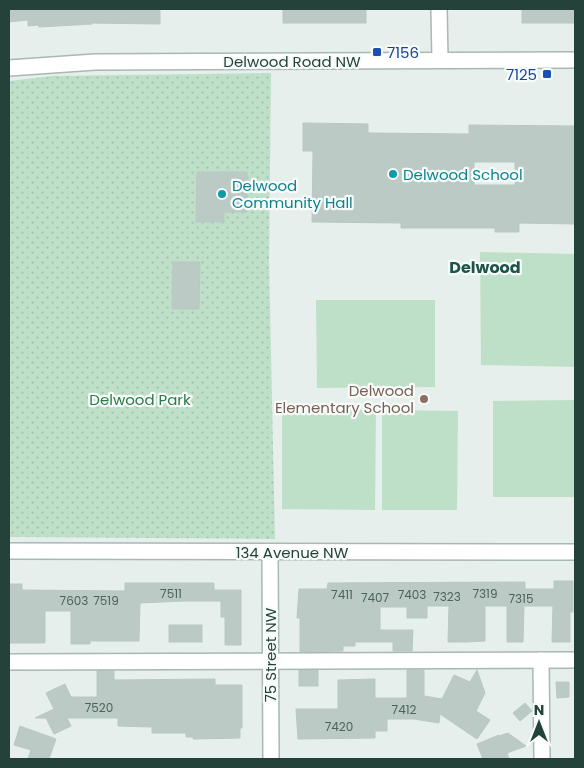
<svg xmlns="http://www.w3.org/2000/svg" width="584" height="768" font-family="Poppins,sans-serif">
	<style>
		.green { fill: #bfe0c8 }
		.park { fill: url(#park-dots) }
		.building { fill: #bbcac4; stroke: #b8c9c2; fill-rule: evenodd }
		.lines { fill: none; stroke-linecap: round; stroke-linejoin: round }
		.minor-casing { stroke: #a8b8b2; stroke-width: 18 }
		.minor { stroke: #fff; stroke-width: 15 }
		.transit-dot { fill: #1a4fb4; stroke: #f7fbf9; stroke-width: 2 }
		.culture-dot { fill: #0f9aa8; stroke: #f7fbf9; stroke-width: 2 }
		.education-dot { fill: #8d6e63; stroke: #f7fbf9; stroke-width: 2 }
		.labels { text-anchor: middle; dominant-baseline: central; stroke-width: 4.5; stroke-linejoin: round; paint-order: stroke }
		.number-label { font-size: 12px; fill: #4a645c }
		.transit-label { font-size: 15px; fill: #164399; stroke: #f7fbf9; text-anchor: start }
		.street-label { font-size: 15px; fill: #24423a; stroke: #f7fbf9 }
		.culture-label { font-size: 15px; fill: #0d838f; stroke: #f7fbf9; text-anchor: start }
		.education-label { font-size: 15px; fill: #785e54; stroke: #f7fbf9; text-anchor: end }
		.park-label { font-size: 15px; fill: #2d7a4b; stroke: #f7fbf9 }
		.neighbourhood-label { font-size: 16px; font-weight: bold; fill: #1f5548; stroke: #f7fbf9 }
	</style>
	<defs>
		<pattern id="park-dots" width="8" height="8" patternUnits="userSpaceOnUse" patternTransform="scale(1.25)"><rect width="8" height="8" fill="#bfe0c8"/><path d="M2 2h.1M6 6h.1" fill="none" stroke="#a4c1ad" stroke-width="1.8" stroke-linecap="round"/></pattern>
	</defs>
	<rect width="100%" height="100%" fill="#e6efeb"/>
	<g class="green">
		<polygon points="480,252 575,254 575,367 481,365"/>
		<polygon points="316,300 435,300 435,387 317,388"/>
		<polygon points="575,400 575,497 493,497 493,401"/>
		<polygon points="282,409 376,410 375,510 282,509"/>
		<polygon points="382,410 458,411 457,510 382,510"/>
	</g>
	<polygon class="park" points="271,73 269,261 275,539 9,537 9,81 52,76"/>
	<g class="building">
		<polygon points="9,9 160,9 160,24 91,23 92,24 39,27 38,25 28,26 28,20 9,22"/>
		<rect x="283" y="9" width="83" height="14"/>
		<rect x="522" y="9" width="53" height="14"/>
		<path d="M303 123 368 124V133L469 134V125L575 126V224L519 223V232H495V228H401V223L312 222 313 151H303ZM474 162H515V185H474Z"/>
		<polygon points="197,172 247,172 247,212 224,212 224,222 196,222"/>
		<polygon points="173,262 200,262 199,309 172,309"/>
		<polygon points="554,581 573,581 573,612 570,612 570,642 552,642 553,606 524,606 523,642 507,642 507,606 485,606 485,641 466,642 448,642 449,606 427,606 427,618 407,618 407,607 380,607 380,630 413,630 412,651 393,651 393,642 355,642 355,646 343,646 343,651 300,652 300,618 297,618 299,589 327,589 328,583 507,582 525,582 525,589 554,589"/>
		<polygon points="125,583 214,583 214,590 241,590 241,645 225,645 225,617 221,617 221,601 184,601 140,603 139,641 90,641 90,644 71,644 71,611 45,611 45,643 9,643 9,584 22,584 22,590 125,591"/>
		<rect x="169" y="625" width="33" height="17"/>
		<rect x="299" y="670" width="19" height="16"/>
		<polygon points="407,670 424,670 424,696 442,699 454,675 470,682 477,670 485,693 476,711 490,720 477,739 440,714 439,723 414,719 387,719 387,731 375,731 375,738 298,739 296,709 338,709 338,680 375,679 375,698 407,698"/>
		<polygon points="97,671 114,671 114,680 215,679 215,685 242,685 242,728 240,728 240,738 193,739 193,737 186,737 186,733 152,733 152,727 118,726 118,718 67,718 71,726 54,734 46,718 35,718 54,709 46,693 65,684 71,697 97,697"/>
		<polygon points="556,682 569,682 569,697 557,698"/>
		<polygon points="525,703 532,711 520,721 513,713"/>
		<polygon points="20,726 56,739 49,759 28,759 31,750 14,745"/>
		<polygon points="508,733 526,746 507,753 509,759 483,759 477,744 499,735 499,736"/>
	</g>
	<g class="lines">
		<defs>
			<g id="minor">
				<polyline points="439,9 440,60"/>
				<polyline points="9,68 95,62 575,60"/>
				<polyline points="9,551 575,552"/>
				<polyline points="270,552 271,759"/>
				<polyline points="541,660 542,759"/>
				<polyline points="9,662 575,660"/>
			</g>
		</defs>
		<use href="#minor" class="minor-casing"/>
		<use href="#minor" class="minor"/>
	</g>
	<g class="transit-dot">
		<rect x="372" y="47" width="10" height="10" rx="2.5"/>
		<rect x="542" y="69" width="10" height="10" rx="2.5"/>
	</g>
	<g class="culture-dot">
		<circle cx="393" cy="174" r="5"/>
		<circle cx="222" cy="194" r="5"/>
	</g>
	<circle class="education-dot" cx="424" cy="399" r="5"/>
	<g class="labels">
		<g class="number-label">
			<text x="171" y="593">7511</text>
			<text x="485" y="593">7319</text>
			<text x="342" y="594">7411</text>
			<text x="412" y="594">7403</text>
			<text x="447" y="596">7323</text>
			<text x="375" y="597">7407</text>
			<text x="521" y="598">7315</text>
			<text x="74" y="600">7603</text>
			<text x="106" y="600">7519</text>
			<text x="99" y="707">7520</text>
			<text x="404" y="709">7412</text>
			<text x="339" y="726">7420</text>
		</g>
		<g class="transit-label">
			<text x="387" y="52">7156</text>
			<text x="537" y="74" text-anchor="end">7125</text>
		</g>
		<g class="street-label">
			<text x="292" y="61">Delwood Road NW</text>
			<text x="292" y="552">134 Avenue NW</text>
			<text transform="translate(270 655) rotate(-90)">75 Street NW</text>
		</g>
		<g class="culture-label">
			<text x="403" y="174">Delwood School</text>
			<text x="232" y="185">Delwood<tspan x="232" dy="17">Community Hall</tspan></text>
		</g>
		<g class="education-label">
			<text x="414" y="390">Delwood<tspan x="414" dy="17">Elementary School</tspan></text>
		</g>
		<g class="park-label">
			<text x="140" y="399">Delwood Park</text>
		</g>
		<g class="neighbourhood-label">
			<text x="485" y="267">Delwood</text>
		</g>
	</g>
	<rect width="584" height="768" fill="none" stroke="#24423a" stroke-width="20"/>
	<g transform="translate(539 723)" stroke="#f7fbf9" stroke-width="4" paint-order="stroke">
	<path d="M0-4L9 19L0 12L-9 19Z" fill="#24423a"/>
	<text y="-8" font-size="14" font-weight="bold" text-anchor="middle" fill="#24423a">N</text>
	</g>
</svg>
